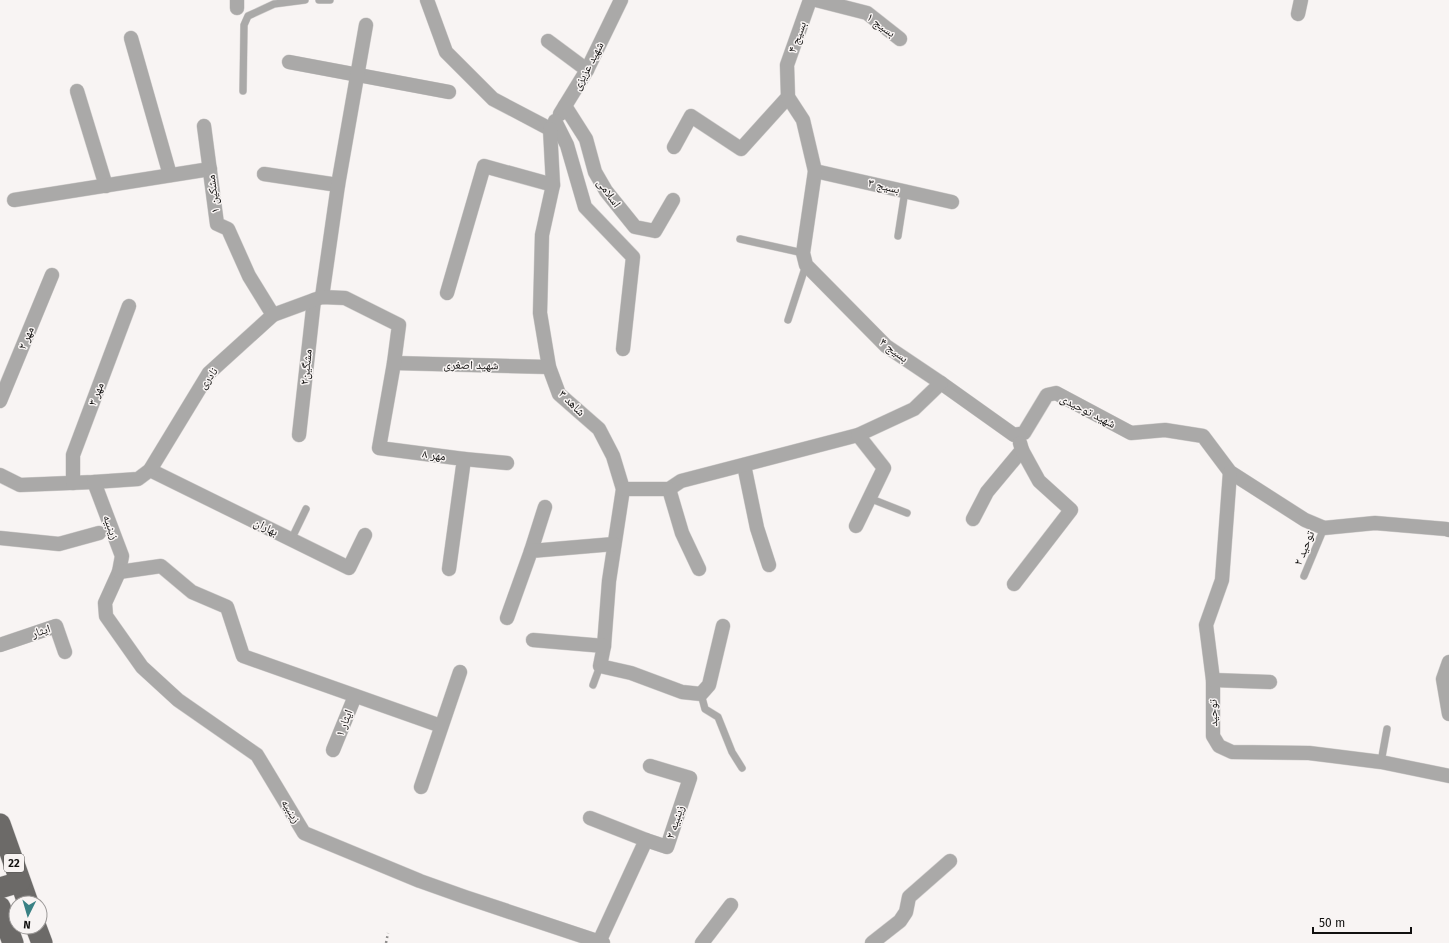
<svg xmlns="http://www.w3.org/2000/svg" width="1449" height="943" font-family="'Fira Sans','Noto Naskh Arabic',sans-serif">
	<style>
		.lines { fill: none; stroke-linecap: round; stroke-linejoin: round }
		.lane-casing { stroke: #d3d0cf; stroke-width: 8 }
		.street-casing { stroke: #d3d0cf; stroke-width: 15 }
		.primary-casing { stroke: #d3d0cf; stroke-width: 22 }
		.path { stroke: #8e8c8b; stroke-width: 2.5; stroke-dasharray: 2 3; stroke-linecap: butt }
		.lane { stroke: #aaa9a8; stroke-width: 7 }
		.street { stroke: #aaa9a8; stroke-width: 14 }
		.primary { stroke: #6c6a68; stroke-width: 21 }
		.labels { text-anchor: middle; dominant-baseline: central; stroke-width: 3; stroke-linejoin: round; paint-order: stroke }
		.shield { fill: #f8f4f3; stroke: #565453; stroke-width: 1 }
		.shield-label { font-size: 11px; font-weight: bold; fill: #11100f }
		.street-label { font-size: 12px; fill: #11100f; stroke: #f8f4f3 }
	</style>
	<rect width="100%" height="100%" fill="#f8f4f3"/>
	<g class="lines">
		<defs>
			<g id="lane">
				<polyline points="319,0 330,0"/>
				<polyline points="243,91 244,25 248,16 274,4 305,0"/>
				<polyline points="898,236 905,191"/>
				<polyline points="740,239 803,253"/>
				<polyline points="788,320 806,265"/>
				<polyline points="869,498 907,513"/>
				<polyline points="291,540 306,509"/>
				<polyline points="1304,576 1324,528"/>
				<polyline points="593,685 600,666"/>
				<polyline points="701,694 705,709 718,717 732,752 742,768"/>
				<polyline points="1381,762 1387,729"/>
			</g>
			<g id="street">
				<polyline points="427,0 446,52 493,99 550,129"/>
				<polyline points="816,0 867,13 900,39"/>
				<polyline points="237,8 237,0"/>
				<polyline points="1298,14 1301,0"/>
				<polyline points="131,38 170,175"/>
				<polyline points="548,41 587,70"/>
				<polyline points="289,62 449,92"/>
				<polyline points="77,91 106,186"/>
				<polyline points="565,106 586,139 595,172 606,191 635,227 655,231 673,200"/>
				<polyline points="560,114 587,70 621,0"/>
				<polyline points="555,121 567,145 585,207 633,257 623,349"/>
				<polyline points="204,126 217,224 228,229 249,276 273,315"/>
				<polyline points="550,129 553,185 542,235 540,313 549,367 559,394 599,429 613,456 623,489 609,581 604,646 600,666 631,673 682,692 701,694 709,685 723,626"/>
				<polyline points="674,147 691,116 741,149 788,97"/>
				<polyline points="815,171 952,202"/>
				<polyline points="264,174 338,185"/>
				<polyline points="14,200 210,169"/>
				<polyline points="447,293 484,166 553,185"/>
				<polyline points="322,297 338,185 366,25"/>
				<polyline points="394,363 549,367"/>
				<polyline points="941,383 1014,435 1024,433 1047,395 1056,393 1131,433 1165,430 1203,436 1230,472 1305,520 1324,528 1375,523 1446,529 1449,530"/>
				<polyline points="0,401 52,275"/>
				<polyline points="299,435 314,300"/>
				<polyline points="464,459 507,463"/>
				<polyline points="744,465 757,528 769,565"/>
				<polyline points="150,470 349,568 365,535"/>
				<polyline points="1230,472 1222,580 1206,625 1213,680 1213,736 1219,746 1232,752 1309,753 1381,762 1449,776"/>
				<polyline points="0,475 20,485 94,482 138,479 150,470 209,373 273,315 322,297 345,298 399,325 394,363 379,448 464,459 449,569"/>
				<polyline points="94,482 122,556 119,572 105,603 106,616 142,667 178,700 257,755 304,833 420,881 465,897 603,943"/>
				<polyline points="73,483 73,455 129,306"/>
				<polyline points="623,489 669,489 681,481 858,435 914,409 941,383 886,346 806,265 803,253 815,171 803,120 788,97 787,65 810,0"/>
				<polyline points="669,489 682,533 699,569"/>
				<polyline points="973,519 987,492 1022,450 1020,443"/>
				<polyline points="856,526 884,468 858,435"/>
				<polyline points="0,538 59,544 99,533"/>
				<polyline points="531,551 545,507"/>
				<polyline points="119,572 161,566 192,592 227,607 243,656 441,726"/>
				<polyline points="1014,584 1071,510 1039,481 1022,450"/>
				<polyline points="507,618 531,551 614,544"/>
				<polyline points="533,640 604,646"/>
				<polyline points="0,645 56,626 65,652"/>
				<polyline points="1449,662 1443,679 1449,714"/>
				<polyline points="1213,680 1270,682"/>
				<polyline points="333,750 355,696"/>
				<polyline points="421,787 460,672"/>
				<polyline points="590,818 646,840"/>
				<polyline points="599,942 646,840 667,847 690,778 650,766"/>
				<polyline points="702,943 731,905"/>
				<polyline points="872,943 900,921 906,912 909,897 950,861"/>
			</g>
			<g id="primary">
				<polyline points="0,824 28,903"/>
				<polyline points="0,888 20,882"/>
				<polyline points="0,907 13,943"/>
				<polyline points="36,927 42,943"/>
			</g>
		</defs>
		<use href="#lane" class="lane-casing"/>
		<use href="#street" class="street-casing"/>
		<use href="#primary" class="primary-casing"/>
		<polyline class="path" points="386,943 388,933"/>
		<use href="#lane" class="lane"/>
		<use href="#street" class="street"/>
		<use href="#primary" class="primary"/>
	</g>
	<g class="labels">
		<rect class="shield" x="4" y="854" width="20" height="18" rx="3"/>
		<g class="shield-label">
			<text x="14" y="863">22</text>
		</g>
		<g class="street-label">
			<text transform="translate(881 25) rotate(36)">بسیج ۱</text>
			<text transform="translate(797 37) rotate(-70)">بسیج ۴</text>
			<text transform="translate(588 66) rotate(-62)">شهید عزیزی</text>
			<text transform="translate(884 186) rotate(13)">بسیج ۳</text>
			<text transform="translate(609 193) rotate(55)">اسلامی</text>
			<text transform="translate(213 194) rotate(-97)">مشکین ۱</text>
			<text transform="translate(26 338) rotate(-68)">مهر ۲</text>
			<text transform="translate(894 350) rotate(37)">بسیج ۴</text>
			<text transform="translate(471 365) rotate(1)">شهید اصغری</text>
			<text transform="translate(306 367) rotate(-84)">مشگین۲</text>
			<text transform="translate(208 378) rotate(-52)">نادری</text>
			<text transform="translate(96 394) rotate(-69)">مهر ۳</text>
			<text transform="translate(572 403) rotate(45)">شاهد ۳</text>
			<text transform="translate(1088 411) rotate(27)">شهید توحیدی</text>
			<text transform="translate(434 455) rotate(7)">مهر ۸</text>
			<text transform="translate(111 527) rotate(70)">زینبیه</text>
			<text transform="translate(266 527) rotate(26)">بهاران</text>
			<text transform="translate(1304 548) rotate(-68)">توحید ۲</text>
			<text transform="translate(41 631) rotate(-18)">ایثار</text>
			<text transform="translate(1213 713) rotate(-91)">توحید</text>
			<text transform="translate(344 723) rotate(-69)">ایثار ۱</text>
			<text transform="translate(291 811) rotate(59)">زینبیه</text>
			<text transform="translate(675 822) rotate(-72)">زینبیه ۲</text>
		</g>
	</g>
	<g transform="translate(28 915) rotate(185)"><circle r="19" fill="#f8f4f3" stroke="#9c9998"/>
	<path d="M0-3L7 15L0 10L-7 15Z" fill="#398184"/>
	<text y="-6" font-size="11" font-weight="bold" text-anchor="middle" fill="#11100f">N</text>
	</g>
	<path d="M1313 927v6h98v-6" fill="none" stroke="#11100f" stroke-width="2"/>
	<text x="1319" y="927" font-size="12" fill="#11100f" stroke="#f8f4f3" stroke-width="3" paint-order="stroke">50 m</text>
</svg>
